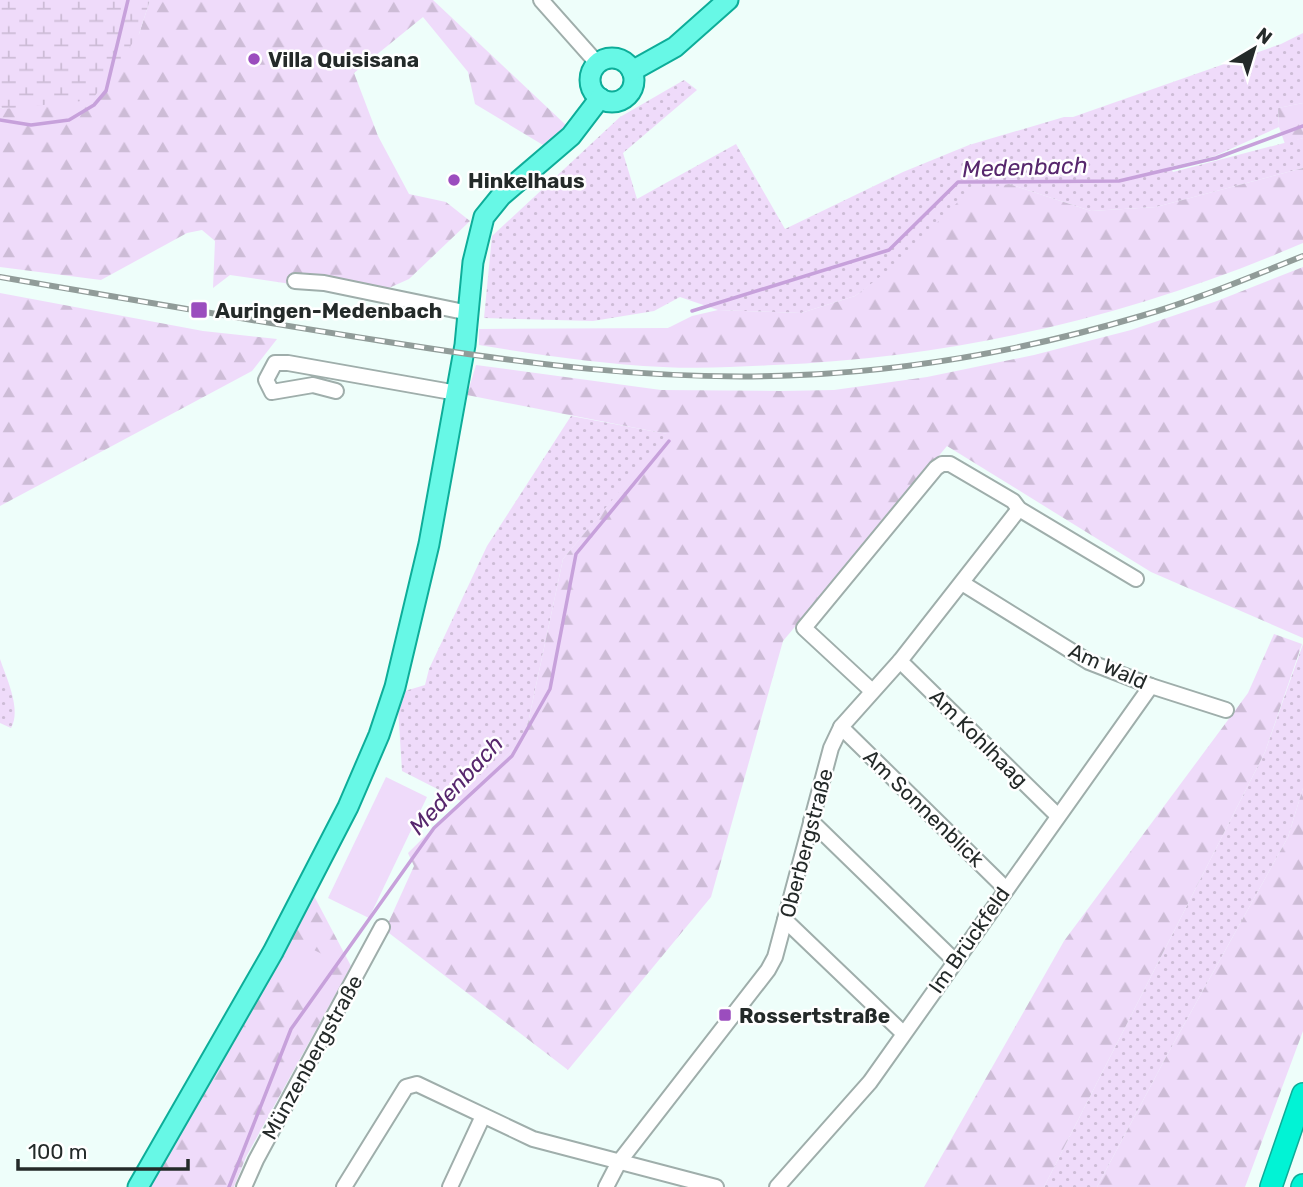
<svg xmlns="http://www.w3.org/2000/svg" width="1303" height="1187" font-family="Rubik,sans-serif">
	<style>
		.grass { fill: url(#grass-dots) }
		.forest { fill: url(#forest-firs) }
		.wetland { fill: url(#wetland-marsh) }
		.pitch { fill: #efdbfa }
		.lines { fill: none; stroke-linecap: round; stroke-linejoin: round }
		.stream { stroke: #c7a1db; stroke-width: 3.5 }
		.minor-casing { stroke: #9faeab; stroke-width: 18 }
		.major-casing { stroke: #0dad99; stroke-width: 23 }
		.highway-casing { stroke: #0dad99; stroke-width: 24 }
		.minor { stroke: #fff; stroke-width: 14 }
		.major { stroke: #67f8e6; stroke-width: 19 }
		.highway { stroke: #01f3d5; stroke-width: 21 }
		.rail-casing { stroke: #919c99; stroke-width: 6 }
		.rail { stroke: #fff; stroke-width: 3.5; stroke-dasharray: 10; stroke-linecap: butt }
		.poi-dot { fill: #9b4dbe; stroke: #fff; stroke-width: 2.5 }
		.labels { text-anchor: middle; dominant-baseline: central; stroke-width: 5; stroke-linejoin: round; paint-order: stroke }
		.poi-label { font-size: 21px; font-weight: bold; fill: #242a29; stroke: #fff; text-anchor: start }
		.street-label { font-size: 21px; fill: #242a29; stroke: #fff }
		.water-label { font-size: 23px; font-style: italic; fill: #57276d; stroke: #fff }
	</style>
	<defs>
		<pattern id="grass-dots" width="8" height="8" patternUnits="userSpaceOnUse" patternTransform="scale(1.75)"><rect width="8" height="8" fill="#efdbfa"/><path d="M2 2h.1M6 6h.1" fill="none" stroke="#cdbcd6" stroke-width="1.8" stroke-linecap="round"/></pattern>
		<pattern id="forest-firs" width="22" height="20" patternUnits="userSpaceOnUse" patternTransform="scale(1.75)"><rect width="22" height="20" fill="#efdbfa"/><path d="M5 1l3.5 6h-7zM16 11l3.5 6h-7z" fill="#cdbcd6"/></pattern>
		<pattern id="wetland-marsh" width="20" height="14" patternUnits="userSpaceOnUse" patternTransform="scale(1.75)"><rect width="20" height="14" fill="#efdbfa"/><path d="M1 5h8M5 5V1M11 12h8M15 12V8" fill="none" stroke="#cdbcd6"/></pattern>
	</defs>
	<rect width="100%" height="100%" fill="#eefefa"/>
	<g class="grass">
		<polygon points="1303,33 1303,103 1278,108 1279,127 1215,156 1170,167 1173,172 1303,138 1303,168 1156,207 1091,211 1009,184 855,296 801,313 718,310 680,297 654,311 593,321 484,318 492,236 620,117 684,80 697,90 623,153 637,199 736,144 785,229 903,172 969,145 1064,117 1073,117 1281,44"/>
		<polygon points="571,416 668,434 563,559 525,737 461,801 402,771 398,707 405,691 425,685 429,669 487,546"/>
		<polygon points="1303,644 1303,788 1288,837 1165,1059 1097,1187 1044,1187 1265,752"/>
		<path d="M0 659C6 677 22 710 11 728L0 723Z"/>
	</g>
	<g class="forest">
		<polygon points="150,0 433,0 568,127 548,148 475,104 468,72 423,17 354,73 378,136 409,194 446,202 470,221 409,279 371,296 230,275 213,288 215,241 202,230 187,233 101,280 0,267 0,107 4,109 139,34"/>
		<polygon points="1303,103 1303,138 1285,144 1279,127 1278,108"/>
		<path d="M1303 168V243C1133 316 959 357 774 365 737 367 700 369 663 367 601 364 540 355 479 345V329L668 328 692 316 718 310 801 313 855 296 889 270 968 192 1009 184 1091 211 1156 207Z"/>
		<polygon points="1303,267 1303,638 1151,572 947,446 783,641 711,897 568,1070 385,930 414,866 408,853 525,737 563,559 667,434 467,395 476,365 661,390 780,391 834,390 927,377 1034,355 1131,330 1217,301"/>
		<polygon points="0,293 203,331 277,339 252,371 0,506"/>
		<polygon points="1274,634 1302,644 1265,752 1044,1187 924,1187 1064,941 1248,693"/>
		<polygon points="1303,788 1303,1031 1245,1187 1097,1187 1165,1059 1288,837"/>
		<polygon points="313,894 351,966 246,1157 234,1187 148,1187"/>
	</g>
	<polygon class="wetland" points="0,0 150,0 139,34 92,100 4,109 0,107"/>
	<g class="pitch">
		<polygon points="386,777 427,797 369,918 328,898"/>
		<polygon points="304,945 338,962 317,1006 282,989"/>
	</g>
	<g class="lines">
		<g class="stream">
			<polyline points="0,120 31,125 69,120 94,105 106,91 128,0"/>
			<polyline points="692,311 889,250 958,182 1119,181 1216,158 1303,126"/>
			<polyline points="229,1187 291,1029 434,828 512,756 550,689 576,554 669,441"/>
		</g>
		<defs>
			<g id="minor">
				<polyline points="541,0 597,63"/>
				<polyline points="295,281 324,283 469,313"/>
				<polyline points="336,391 313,385 272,392 266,380 275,363 288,363 457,393"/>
				<polyline points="962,583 1089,662 1151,686 1226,710"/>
				<polyline points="900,661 1058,816"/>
				<polyline points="872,691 804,628 936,468 942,464 950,464 1013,501 1019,509 1136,579"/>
				<polyline points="841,727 1006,889"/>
				<polyline points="811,821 955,961"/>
				<polyline points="785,920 903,1033"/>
				<polyline points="244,1187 256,1160 382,927"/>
				<polyline points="344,1187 406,1087 417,1084 533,1139 716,1187"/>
				<polyline points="450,1187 483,1116"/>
				<polyline points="606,1187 619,1162 768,970 775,957 831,748 841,727 900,661 1019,509"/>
				<polyline points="777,1187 870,1082 1151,686"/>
			</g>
			<g id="major">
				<circle cx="612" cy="80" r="22"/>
				<polyline points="632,71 675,47 728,0"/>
				<polyline points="138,1187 273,952 348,807 379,735 395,687 429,544 465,345 473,262 484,217 501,196 571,136 600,98"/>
			</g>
			<g id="highway">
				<polyline points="1271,1187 1303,1094"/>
				<polyline points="1302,1187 1303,1185"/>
			</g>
		</defs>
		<use href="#minor" class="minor-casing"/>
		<use href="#major" class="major-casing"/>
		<use href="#highway" class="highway-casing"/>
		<use href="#minor" class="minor"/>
		<use href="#major" class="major"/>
		<use href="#highway" class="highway"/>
		<defs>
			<path id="rail" d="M0 277C127 299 254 321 382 341 520 363 659 382 800 375 915 370 1030 349 1141 316 1196 300 1250 277 1303 256"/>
		</defs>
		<use href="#rail" class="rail-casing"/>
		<use href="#rail" class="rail"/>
	</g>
	<g class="poi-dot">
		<circle cx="254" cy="59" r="7"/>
		<circle cx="454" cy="180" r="7"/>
		<rect x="190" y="301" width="18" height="18" rx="3.5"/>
		<rect x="718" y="1008" width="14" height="14" rx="3.5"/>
	</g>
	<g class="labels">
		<g class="poi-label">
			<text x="268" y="59">Villa Quisisana</text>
			<text x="468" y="180">Hinkelhaus</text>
			<text x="215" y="310">Auringen-Medenbach</text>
			<text x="739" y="1015">Rossertstraße</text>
		</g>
		<g class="street-label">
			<text transform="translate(1108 666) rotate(24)">Am Wald</text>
			<text transform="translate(979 738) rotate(45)">Am Kohlhaag</text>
			<text transform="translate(924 808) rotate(44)">Am Sonnenblick</text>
			<text transform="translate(806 843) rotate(-75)">Oberbergstraße</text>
			<text transform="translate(969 940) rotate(-55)">Im Brückfeld</text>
			<text transform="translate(312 1057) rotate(-61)">Münzenbergstraße</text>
		</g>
		<g class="water-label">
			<text transform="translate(1025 167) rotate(-2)">Medenbach</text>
			<text transform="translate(456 785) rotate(-47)">Medenbach</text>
		</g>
	</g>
	<g transform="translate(1254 49) rotate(38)" stroke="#ffffff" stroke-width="5" paint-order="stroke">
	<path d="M0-5L12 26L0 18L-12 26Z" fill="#242a29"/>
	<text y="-10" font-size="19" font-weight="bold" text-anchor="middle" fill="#242a29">N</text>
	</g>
	<path d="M18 1159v10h170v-10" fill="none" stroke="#242a29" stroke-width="3.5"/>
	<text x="28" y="1159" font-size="21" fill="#242a29" stroke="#ffffff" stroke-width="5" paint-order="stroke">100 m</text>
</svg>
